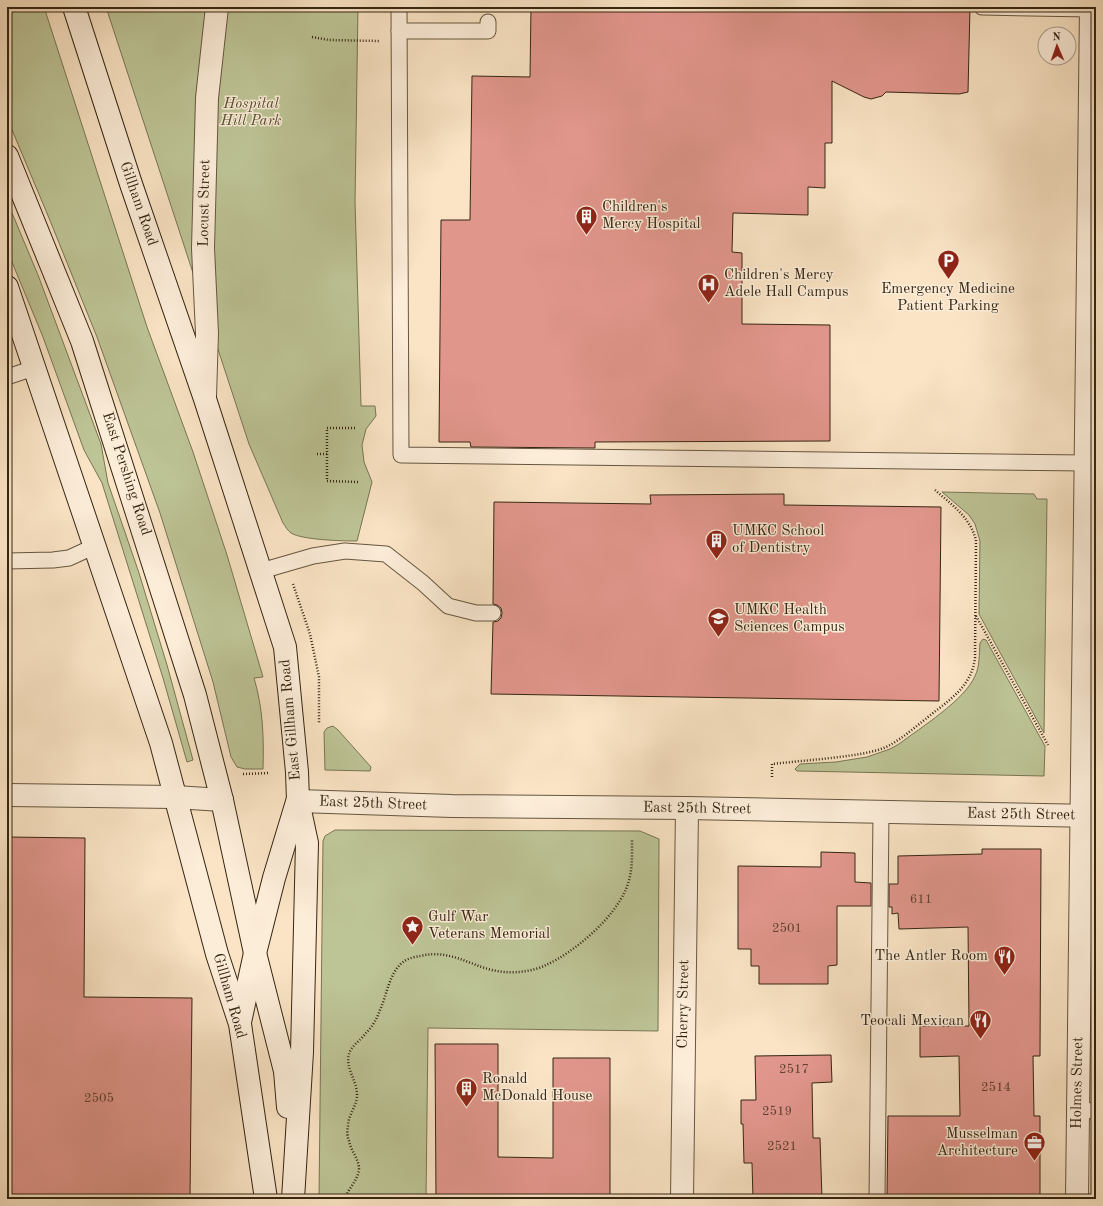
<svg xmlns="http://www.w3.org/2000/svg" width="1103" height="1206" font-family="'Old Standard TT',serif">
	<style>
		.green { fill: #bdc496; stroke: #787554 }
		.building { fill: #e1968c; stroke: #342612 }
		.lines { fill: none; stroke-linecap: round; stroke-linejoin: round }
		.service-casing { stroke: #66563f; stroke-width: 17 }
		.minor-casing { stroke: #66563f; stroke-width: 24 }
		.tertiary-casing { stroke: #66563f; stroke-width: 24 }
		.secondary-casing { stroke: #342612; stroke-width: 24 }
		.path { stroke: #342612; stroke-width: 2.5; stroke-dasharray: 1 2; stroke-linecap: butt }
		.service { stroke: #fcedd9; stroke-width: 15 }
		.minor { stroke: #fcedd9; stroke-width: 22 }
		.tertiary { stroke: #fcedd9; stroke-width: 22 }
		.secondary { stroke: #fcedd9; stroke-width: 22 }
		.labels { text-anchor: middle; dominant-baseline: central; stroke-width: 3; stroke-linejoin: round; paint-order: stroke }
		.number-label { font-size: 13px; fill: #5f4230 }
		.park-label { font-size: 15px; font-style: italic; fill: #564e33; stroke: #fcedd9 }
		.street-label { font-size: 15px; fill: #342612; stroke: #fcedd9 }
		.poi-label { font-size: 15px; fill: #342612; stroke: #fcedd9; text-anchor: start }
	</style>
	<rect width="100%" height="100%" fill="#fae4c5"/>
	<filter id="stains"><feTurbulence type="fractalNoise" baseFrequency=".005" numOctaves="4"/><feColorMatrix values="0 0 0 0 .2 0 0 0 0 .09 0 0 0 0 .02 0 0 0 .5 -.17"/></filter>
	<radialGradient id="worn" r=".72"><stop offset=".6" stop-color="#630" stop-opacity="0"/><stop offset="1" stop-color="#630" stop-opacity=".3"/></radialGradient>
	<g class="green">
		<path d="M7 7H44L147 327 193 452 227 555 263 677 254 678C263 708 264 738 263 769H245L237 767 231 757 213 682 160 513 97 337 49 218 7 118Z"/>
		<path d="M106 7H358L355 202 361 406H375L376 416 366 429 362 445 364 462 372 482 357 541C343 541 302 540 291 533 288 531 285 526 283 523L249 444Z"/>
		<polygon points="7,201 38,275 101,444 108,483 139,573 167,665 193,760 187,762 163,678 102,483 84,450 43,337 7,250"/>
		<polygon points="942,492 1034,494 1037,499 1047,499 1044,733 979,614 980,541 975,524 969,515"/>
		<path d="M983 639 986 640 1045 746 1044 776 797 771 795 769 800 764 836 762 867 757 890 749 899 744C920 728 965 700 975 676 980 666 979 654 980 643Z"/>
		<polygon points="333,726 338,730 371,767 370,771 325,770 324,732 327,728"/>
		<polygon points="335,830 640,831 659,839 658,1031 428,1028 426,1199 319,1199 323,841 325,836"/>
	</g>
	<g class="building">
		<polygon points="531,7 970,7 968,92 959,94 886,92 882,96 871,99 864,97 832,81 832,143 825,143 825,188 808,187 808,215 733,213 732,252 742,253 742,324 830,325 830,441 595,442 595,448 471,447 470,442 439,442 441,220 470,220 472,76 530,77"/>
		<polygon points="784,494 784,505 941,507 939,701 491,694 493,622 498,621 501,618 502,613 501,608 497,605 493,604 494,502 651,504 650,495"/>
		<polygon points="7,837 85,838 84,997 192,998 190,1199 7,1199"/>
		<polygon points="982,849 1041,849 1040,1056 1033,1056 1034,1116 1040,1116 1040,1199 887,1199 888,1116 960,1116 959,1056 920,1057 920,1026 969,1026 968,927 899,929 898,913 892,914 892,907 889,907 889,884 898,884 898,856 982,854"/>
		<polygon points="821,852 855,853 855,882 871,883 871,906 837,906 837,965 828,966 828,984 759,984 759,966 751,966 751,949 738,949 738,866 821,867"/>
		<polygon points="435,1044 498,1044 498,1157 553,1158 553,1058 610,1058 610,1199 436,1199"/>
		<polygon points="831,1055 832,1082 812,1083 813,1138 820,1138 822,1199 753,1199 752,1163 744,1163 743,1124 741,1124 741,1100 756,1100 755,1056"/>
	</g>
	<g class="lines">
		<defs>
			<g id="service">
				<polyline points="399,7 401,455 1086,463"/>
				<polyline points="982,7 1091,9"/>
				<polyline points="399,31 488,31 488,22"/>
				<polyline points="7,377 34,368"/>
				<polyline points="7,561 53,560 69,558 95,546"/>
				<polyline points="261,571 313,556 345,551 386,554 423,583 448,606 476,613 493,613"/>
				<polyline points="1078,1110 1096,1111"/>
				<polyline points="877,1199 881,812"/>
			</g>
			<g id="minor">
				<polyline points="205,397 207,333 203,248 207,98 217,7"/>
				<polyline points="7,795 175,797"/>
				<polyline points="682,1199 687,808"/>
			</g>
			<g id="tertiary">
				<polyline points="175,797 222,800"/>
				<polyline points="298,801 452,806 687,808 1095,816"/>
				<polyline points="1077,1199 1091,7"/>
			</g>
			<g id="secondary">
				<polyline points="74,7 131,184 205,399 285,647 297,772 298,801 307,843 302,1052 293,1199"/>
				<polyline points="7,156 82,341 195,695 222,800 255,953 285,1071 288,1107"/>
				<polyline points="7,287 161,743 217,954 240,1024 266,1199"/>
				<polyline points="240,1022 255,953 274,878 297,802"/>
			</g>
		</defs>
		<use href="#service" class="service-casing"/>
		<use href="#minor" class="minor-casing"/>
		<use href="#tertiary" class="tertiary-casing"/>
		<use href="#secondary" class="secondary-casing"/>
		<g class="path">
			<polyline points="312,37 329,40 379,41"/>
			<polyline points="317,454 327,454 327,428 357,428"/>
			<polyline points="327,454 327,481 358,482"/>
			<polyline points="293,584 310,634 319,677 319,723"/>
			<polyline points="976,616 1048,745"/>
			<polyline points="243,774 270,773"/>
			<path d="M772 777V764C799 761 827 759 854 755 866 753 879 751 890 745 906 736 921 722 937 710 955 696 972 683 975 658L976 540C970 517 952 505 935 490"/>
			<path d="M345 1199C348 1188 358 1181 359 1169 359 1159 351 1151 349 1141 347 1137 347 1131 348 1126 348 1115 357 1106 357 1095 357 1080 345 1068 349 1054 351 1046 361 1040 366 1033 372 1027 377 1019 380 1010 387 995 389 973 403 962 408 958 415 957 420 956 454 948 474 970 505 972 518 973 534 971 546 965 575 952 614 918 626 889 633 873 632 856 632 839"/>
		</g>
		<use href="#service" class="service"/>
		<use href="#minor" class="minor"/>
		<use href="#tertiary" class="tertiary"/>
		<use href="#secondary" class="secondary"/>
	</g>
	<defs>
		<symbol id="building-pin" viewBox="-11 -11 22 30"><path d="M0 17L-7.5 6A9.5 9.5 0 1 1 7.5 6Z" fill="#8f2418" stroke="#fcedd9"/><path d="M-4-6H4V6H1V3H-1V6H-4ZM-2.5-4.3h1.7v1.8h-1.7ZM.8-4.3h1.7v1.8H.8ZM-2.5-1h1.7V.8h-1.7ZM.8-1h1.7V.8H.8Z" fill="#fff"/></symbol>
		<symbol id="parking-pin" viewBox="-11 -11 22 30"><path d="M0 17L-7.5 6A9.5 9.5 0 1 1 7.5 6Z" fill="#8f2418" stroke="#fcedd9"/><path d="M-3.5-5.5H1a3.5 3.5 0 0 1 0 7H-1V5.5H-3.5ZM-1-3.4V-.6H.8a1.4 1.4 0 0 0 0-2.8Z" fill="#fff"/></symbol>
		<symbol id="hospital-pin" viewBox="-11 -11 22 30"><path d="M0 17L-7.5 6A9.5 9.5 0 1 1 7.5 6Z" fill="#8f2418" stroke="#fcedd9"/><path d="M-5-5h3v3.5h4V-5h3V5h-3V1.5h-4V5h-3Z" fill="#fff"/></symbol>
		<symbol id="university-pin" viewBox="-11 -11 22 30"><path d="M0 17L-7.5 6A9.5 9.5 0 1 1 7.5 6Z" fill="#8f2418" stroke="#fcedd9"/><path d="M0-5L7-2L0 1L-7-2ZM-4 1L0 2.5L4 1V4Q0 6-4 4Z" fill="#fff"/></symbol>
		<symbol id="sight-pin" viewBox="-11 -11 22 30"><path d="M0 17L-7.5 6A9.5 9.5 0 1 1 7.5 6Z" fill="#8f2418" stroke="#fcedd9"/><path d="M0-6L1.8-2.2L6-1.7L2.9 1.2L3.7 5.4L0 3.3L-3.7 5.4L-2.9 1.2L-6-1.7L-1.8-2.2Z" fill="#fff"/></symbol>
		<symbol id="restaurant-pin" viewBox="-11 -11 22 30"><path d="M0 17L-7.5 6A9.5 9.5 0 1 1 7.5 6Z" fill="#8f2418" stroke="#fcedd9"/><path d="M-5-6h1v4h1v-4h1v4h1v-4h1v5L-1.5 .5V6h-2V.5L-5-1ZM5-6V6H3V1.5H1.5Q1.5-4 5-6Z" fill="#fff"/></symbol>
		<symbol id="office-pin" viewBox="-11 -11 22 30"><path d="M0 17L-7.5 6A9.5 9.5 0 1 1 7.5 6Z" fill="#8f2418" stroke="#fcedd9"/><path d="M-6-3h4V-5.5h4V-3h4V5H-6ZM-1-4.5V-3h2v-1.5ZM-6 0V1H6V0Z" fill="#fff"/></symbol>
	</defs>
	<g fill-rule="evenodd">
		<use href="#building-pin" x="574" y="204" width="25" height="34"/>
		<use href="#parking-pin" x="936" y="248" width="25" height="34"/>
		<use href="#hospital-pin" x="696" y="272" width="25" height="34"/>
		<use href="#building-pin" x="704" y="528" width="25" height="34"/>
		<use href="#university-pin" x="706" y="606" width="25" height="34"/>
		<use href="#sight-pin" x="400" y="914" width="25" height="34"/>
		<use href="#restaurant-pin" x="992" y="944" width="25" height="34"/>
		<use href="#restaurant-pin" x="968" y="1008" width="25" height="34"/>
		<use href="#building-pin" x="454" y="1076" width="25" height="34"/>
		<use href="#office-pin" x="1022" y="1130" width="25" height="34"/>
	</g>
	<g class="labels">
		<g class="number-label">
			<text x="921" y="899">611</text>
			<text x="787" y="928">2501</text>
			<text x="794" y="1069">2517</text>
			<text x="996" y="1087">2514</text>
			<text x="99" y="1098">2505</text>
			<text x="777" y="1111">2519</text>
			<text x="782" y="1146">2521</text>
		</g>
		<g class="park-label">
			<text x="251" y="104">Hospital<tspan x="251" dy="17">Hill Park</tspan></text>
		</g>
		<g class="street-label">
			<text transform="translate(205 203) rotate(-89)">Locust Street</text>
			<text transform="translate(138 204) rotate(71)">Gillham Road</text>
			<text transform="translate(126 474) rotate(72)">East Pershing Road</text>
			<text transform="translate(291 720) rotate(-95)">East Gillham Road</text>
			<text transform="translate(373 804) rotate(2)">East 25th Street</text>
			<text transform="translate(697 809) rotate(1)">East 25th Street</text>
			<text transform="translate(1021 815) rotate(1)">East 25th Street</text>
			<text transform="translate(229 996) rotate(74)">Gillham Road</text>
			<text transform="translate(684 1004) rotate(-89)">Cherry Street</text>
			<text transform="translate(1078 1083) rotate(-89)">Holmes Street</text>
		</g>
		<g class="poi-label">
			<text x="602" y="207">Children's<tspan x="602" dy="17">Mercy Hospital</tspan></text>
			<text x="724" y="275">Children's Mercy<tspan x="724" dy="17">Adele Hall Campus</tspan></text>
			<text x="948" y="289" text-anchor="middle">Emergency Medicine<tspan x="948" dy="17">Patient Parking</tspan></text>
			<text x="732" y="531">UMKC School<tspan x="732" dy="17">of Dentistry</tspan></text>
			<text x="734" y="610">UMKC Health<tspan x="734" dy="17">Sciences Campus</tspan></text>
			<text x="428" y="917">Gulf War<tspan x="428" dy="17">Veterans Memorial</tspan></text>
			<text x="988" y="956" text-anchor="end">The Antler Room</text>
			<text x="964" y="1021" text-anchor="end">Teocali Mexican</text>
			<text x="482" y="1079">Ronald<tspan x="482" dy="17">McDonald House</tspan></text>
			<text x="1018" y="1134" text-anchor="end">Musselman<tspan x="1018" dy="17">Architecture</tspan></text>
		</g>
	</g>
	<rect width="1103" height="1206" fill="none" stroke="#fae4c5" stroke-width="24"/>
	<rect x="8" y="8" width="1087" height="1190" fill="none" stroke="#342612" stroke-width="2"/>
	<rect x="12" y="12" width="1079" height="1182" fill="none" stroke="#342612"/>
	<g transform="translate(1057 46) rotate(358)"><circle r="19" fill="#fcedd9" stroke="#ac9d89"/>
	<path d="M0-3L7 15L0 10L-7 15Z" fill="#8f2418"/>
	<text y="-6" font-size="11" font-weight="bold" text-anchor="middle" fill="#342612">N</text>
	</g>
	<rect width="100%" height="100%" filter="url(#stains)"/>
	<rect width="100%" height="100%" fill="url(#worn)"/>
</svg>
